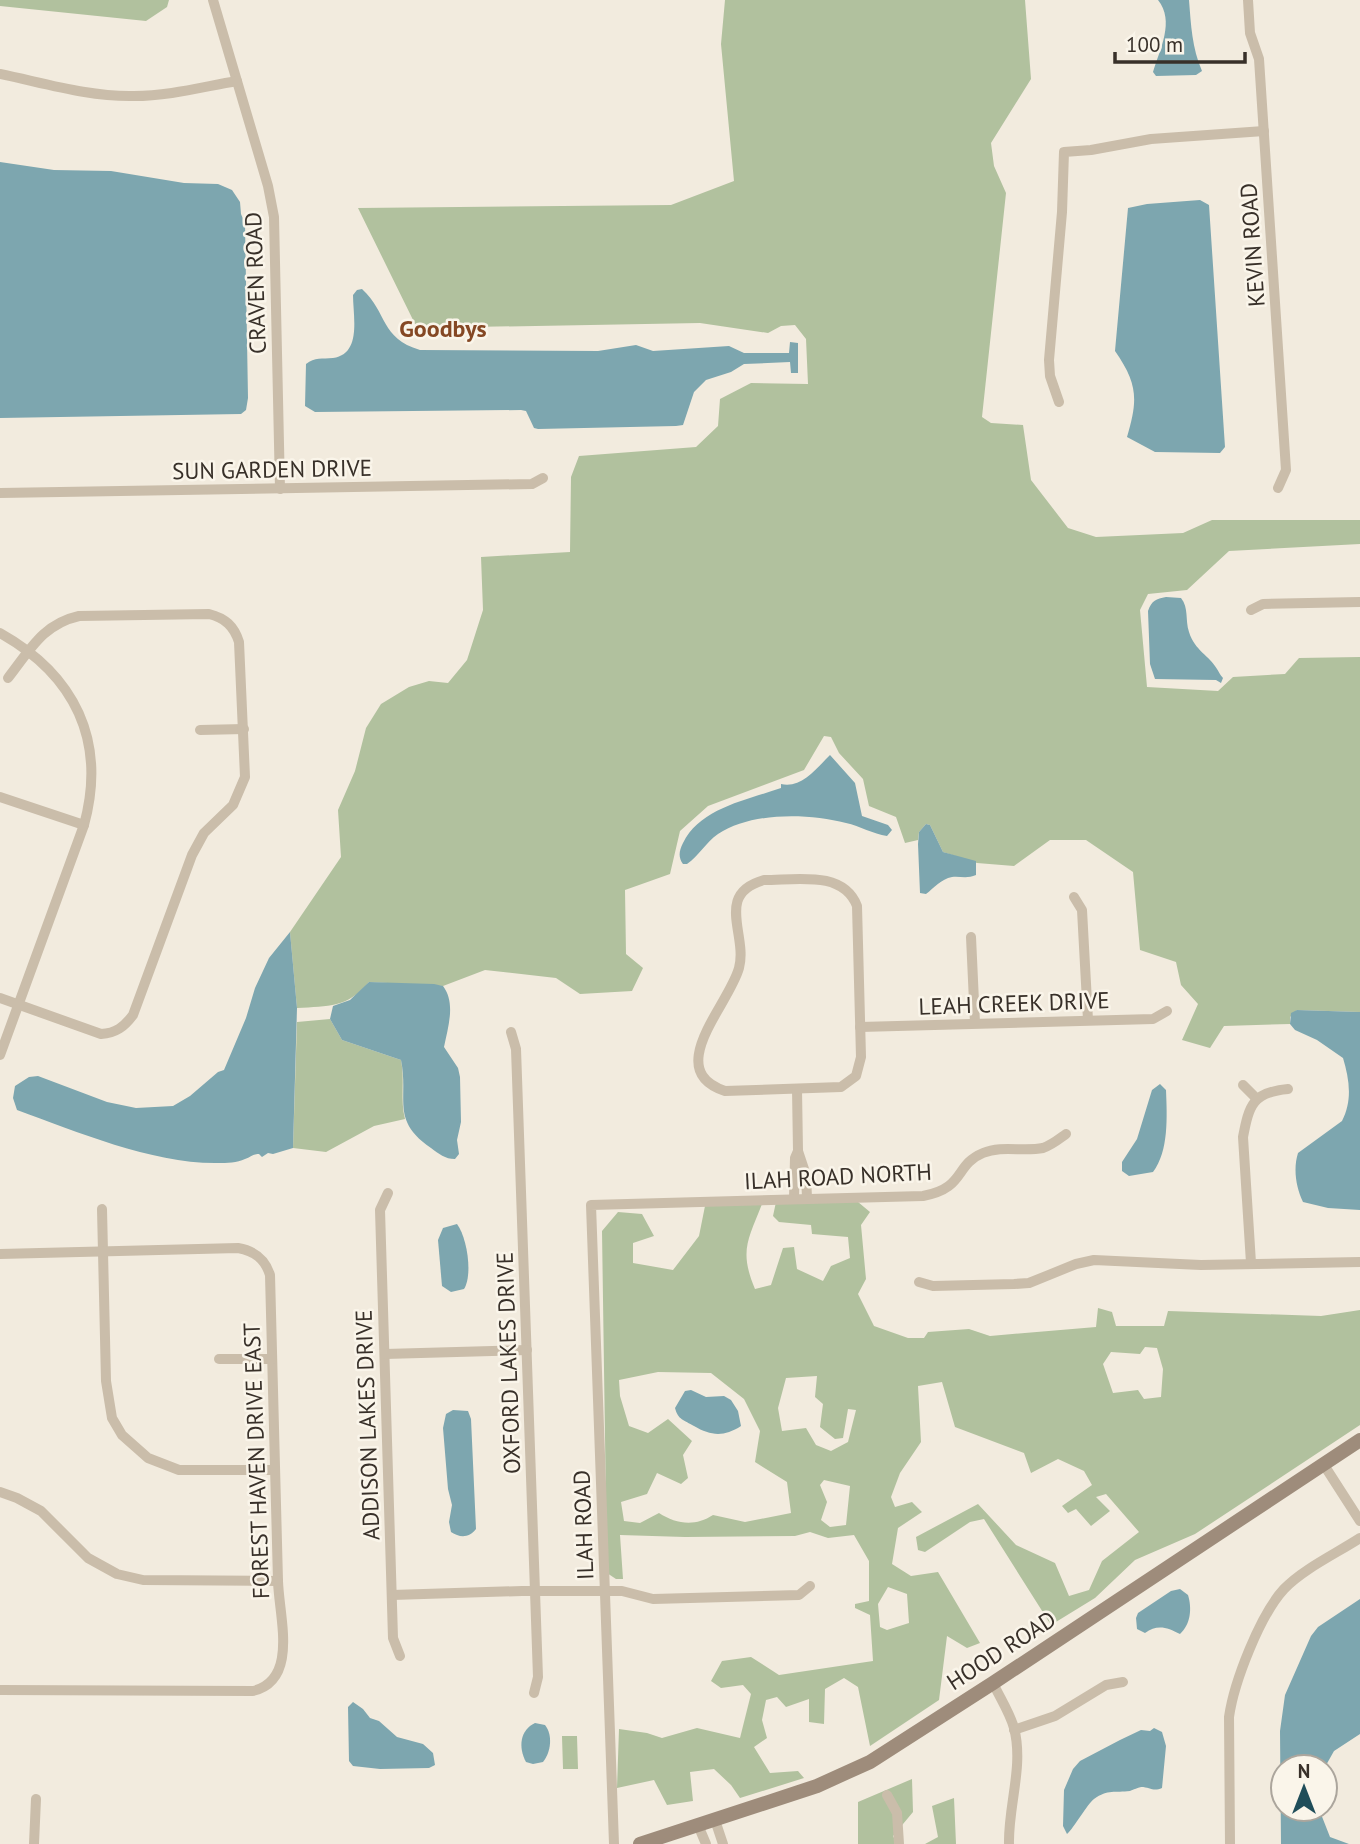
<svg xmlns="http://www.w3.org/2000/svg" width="1360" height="1844" font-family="'PT Sans',sans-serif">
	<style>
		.green { fill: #b1c19e; fill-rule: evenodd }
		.water { fill: #7da6af }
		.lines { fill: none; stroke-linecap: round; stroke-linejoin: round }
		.street { stroke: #cabdaa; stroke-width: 10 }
		.secondary { stroke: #9e8c7b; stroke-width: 14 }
		.labels { text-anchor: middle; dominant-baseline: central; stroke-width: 5; stroke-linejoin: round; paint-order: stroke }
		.street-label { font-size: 23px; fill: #383029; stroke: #faf5ea }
		.neighbourhood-label { font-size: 24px; font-weight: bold; fill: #854824; stroke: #faf5ea }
	</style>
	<rect width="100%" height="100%" fill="#f2ebde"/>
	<g class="green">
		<polygon points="0,0 169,0 167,7 146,21 0,6"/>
		<path d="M725 0H1025L1031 79 991 143 994 166 1006 193 982 417 991 423 1023 425 1031 480 1068 528 1096 537 1183 533 1212 520H1360V544L1229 551 1187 590 1148 594 1140 610 1147 687 1218 691 1233 677 1285 674 1299 658 1360 657V1012L1297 1010 1290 1017V1024L1224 1026 1210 1048 1182 1040 1198 1004 1181 985 1176 962 1140 950 1133 872 1086 840H1050L1014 866 977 863 943 852 930 825 926 824 919 832 918 840 905 843 896 817 869 806 863 779 839 753 831 737 824 736 804 770 708 806 680 831 670 874 625 890 626 954 643 968 632 991 580 994 556 978 485 970 443 986 369 982C347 1008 329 1006 297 1008L290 932 341 857 338 810 355 771 366 728 381 704 409 687 429 681 448 683 467 660 483 610 481 557 570 552 571 477 579 456 696 447 718 426 720 399 751 383 808 384 806 339 795 325 781 326 768 333 700 323 417 328 358 208 671 205 734 181 721 44Z"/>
		<path d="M330 1019 342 1040 401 1060C405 1080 400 1100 405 1119L374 1126 326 1152 293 1148 297 1022Z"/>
		<path d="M776 1202H858L870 1212 861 1225 866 1279 858 1294 874 1326 908 1338H924L928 1332 969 1329 990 1336 1096 1327 1098 1308 1112 1312 1116 1326H1164L1168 1311 1321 1316 1360 1310V1425L1195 1534 1135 1560 1095 1598 1051 1625 984 1519 970 1522 925 1552 918 1550 916 1537 978 1504 1016 1545 1055 1563 1069 1596 1089 1590 1102 1561 1139 1532 1106 1494 1096 1497 1110 1511 1091 1526 1076 1509 1068 1513 1062 1506 1092 1485 1084 1471 1058 1459 1031 1473 1024 1453 955 1427 942 1382 918 1386 921 1442 900 1473 891 1497 895 1507 912 1502 922 1512 898 1528 892 1564 911 1576 938 1572 980 1643 967 1648 947 1636 939 1700 870 1746 858 1687 844 1678 825 1689 824 1724 809 1722V1699L786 1707 777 1697 766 1700 762 1720 767 1738 754 1747 770 1773 798 1771 804 1778 740 1798 731 1785 714 1769 690 1772 693 1801 667 1805 654 1780 617 1788 619 1729 647 1733 662 1738 697 1728 740 1738 751 1694 743 1685 721 1688 711 1681 722 1661 751 1657 779 1675 873 1661 870 1615 855 1608V1604L869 1601V1561L854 1535 828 1538 810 1532 795 1536 685 1537 620 1535 623 1579H616L607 1573 602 1231 618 1212 642 1214 654 1236 633 1243V1263L673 1270 699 1236 705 1206 762 1204C748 1240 739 1251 755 1289L771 1285 783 1248 794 1247 797 1269 823 1281 831 1266 850 1258 848 1237 812 1234 811 1225 779 1222 773 1216ZM1145 1347 1157 1348 1163 1369 1161 1397 1144 1399 1138 1390 1113 1393 1103 1364 1111 1352 1140 1354ZM658 1372 711 1373 744 1399 760 1431 755 1462 787 1482 791 1513 745 1522 713 1515C695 1527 676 1524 659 1513L640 1523 624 1521 621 1502 647 1494 657 1473 681 1484 688 1478 683 1455 692 1441 668 1419 648 1433 629 1426 620 1396 619 1380ZM817 1376 815 1397 823 1404 820 1427 835 1439 843 1438 848 1409 856 1410 848 1442 831 1451 816 1445 806 1428 782 1431 778 1408 786 1378ZM824 1480 850 1486 846 1525 830 1527 821 1520 827 1502 820 1485ZM888 1587 907 1594 909 1623 887 1630 880 1627 878 1604Z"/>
		<polygon points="562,1736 577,1736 578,1769 563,1769"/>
		<polygon points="912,1779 913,1812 893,1836 897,1844 858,1844 858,1802"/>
		<polygon points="954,1798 956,1844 925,1844 938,1837 932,1806"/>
	</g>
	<g class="water">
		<path d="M1158 0H1189C1191 25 1192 48 1202 71L1196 75 1156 76 1153 72C1160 49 1175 21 1158 0Z"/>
		<polygon points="0,162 54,170 111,171 184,183 218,184 232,190 240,202 241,214 245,224 248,398 246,410 241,414 0,418"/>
		<path d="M1200 200 1209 205 1225 447 1220 453 1155 452 1127 437C1138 400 1138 384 1115 351L1128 208 1147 204Z"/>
		<path d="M362 289C388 313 380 338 420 350L598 351 636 345 653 351 729 346 744 353H789L790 342 798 343V373H791L790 362 744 364 731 372 706 380 694 392 683 425 676 426 538 429 534 428 526 411 521 410 315 412 305 406 306 364C315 357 322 359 333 358 362 354 353 316 353 295L357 290Z"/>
		<path d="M1166 597 1181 598C1189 608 1185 620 1189 632 1195 651 1209 655 1217 669 1219 672 1220 675 1223 678L1221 683 1216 680 1155 679 1150 664 1148 611C1152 600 1156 599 1166 597Z"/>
		<path d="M830 755 855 783 862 816 888 825 892 830 887 836C873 834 860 826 846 823 807 813 752 812 718 834 706 842 699 856 687 864H683C678 857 679 851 683 843 700 808 747 800 781 788V784C801 789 817 768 830 755Z"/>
		<path d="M926 824 930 825 943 852 976 861V875C967 879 960 876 952 877 941 879 934 888 926 894L920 893 918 844 919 832Z"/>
		<path d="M290 932 297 1008 293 1148 273 1154 268 1153 262 1157 259 1154C253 1154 251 1157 245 1159 237 1163 227 1163 218 1163 153 1164 78 1132 17 1110L13 1098 15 1086 29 1077 38 1076 107 1102 136 1108 173 1106 190 1096 218 1072 224 1070 246 1018 255 988 269 958Z"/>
		<path d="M369 982 434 984 443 986C456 1003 448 1027 444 1047L458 1068 460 1077 461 1122 457 1140 459 1154 455 1159C445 1159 439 1154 431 1148 390 1120 409 1099 401 1060L342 1040 330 1019 333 1006 350 1000Z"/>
		<path d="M1297 1010 1360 1012V1210L1328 1208 1303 1202C1296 1187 1293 1169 1298 1153L1342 1121C1353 1100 1349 1078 1343 1058L1317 1040 1295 1030 1290 1024 1291 1013Z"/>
		<path d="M1160 1084 1166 1090C1167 1116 1169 1151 1153 1172L1129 1176 1122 1171V1162L1137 1139 1152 1090Z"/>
		<path d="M457 1224C467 1237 473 1275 464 1289L451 1292 442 1286 438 1240 443 1228Z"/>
		<path d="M691 1390 706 1397 724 1396 731 1400 738 1411 741 1426C724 1437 711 1436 694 1426 684 1420 678 1420 675 1408L685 1391Z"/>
		<path d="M453 1410 468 1411 471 1419 476 1529C469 1538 460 1538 451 1532L449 1522 452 1505 448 1489 443 1428 446 1414Z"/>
		<path d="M1180 1589 1188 1595C1192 1608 1191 1624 1180 1634 1167 1627 1157 1624 1145 1633L1137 1629 1136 1618 1138 1613 1171 1591Z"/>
		<polygon points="1360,1599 1360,1734 1334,1751 1325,1767 1283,1767 1283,1809 1319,1809 1330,1837 1349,1844 1281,1844 1280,1731 1285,1695 1311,1636 1318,1627"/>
		<polygon points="353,1702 363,1709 370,1718 379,1721 397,1737 423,1744 433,1753 435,1765 429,1768 380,1769 353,1766 349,1761 348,1707"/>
		<path d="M535 1723 545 1725C553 1735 551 1752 543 1762L533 1764 526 1762C518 1747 520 1730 535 1723Z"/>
		<path d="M1154 1728 1162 1732 1166 1746 1162 1788C1153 1792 1150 1787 1141 1787 1140 1787 1132 1790 1130 1791 1115 1793 1108 1789 1094 1799 1088 1803 1074 1828 1067 1834L1063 1826 1064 1790 1073 1769 1080 1761 1120 1740 1141 1730 1150 1731Z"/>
	</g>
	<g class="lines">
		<g class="street">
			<polyline points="213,0 268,186 274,217 280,489"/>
			<polyline points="1248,0 1250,33 1259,59 1286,470 1278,488"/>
			<path d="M0 74C44 83 89 97 134 96 169 96 202 87 237 81"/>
			<polyline points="1059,402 1050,376 1049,360 1062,212 1064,152 1091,150 1151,139 1264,131"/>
			<polyline points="0,493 532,484 543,478"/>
			<polyline points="1251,610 1263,604 1360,602"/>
			<path d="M0 633C75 675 107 741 84 825L0 1055"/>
			<polyline points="200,730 244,729"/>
			<polyline points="0,797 84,825"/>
			<path d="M764 880C796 880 843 870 857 906L861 1057 856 1076 841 1087 725 1091C662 1070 729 1005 739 968 748 935 714 894 764 880Z"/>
			<polyline points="1074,897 1082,910 1088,1020"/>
			<polyline points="971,937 975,1023"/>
			<path d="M0 998 101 1034C116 1033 124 1027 133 1015L192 855 204 833 233 805 245 777 239 642C234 626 225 618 209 614L79 616C43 624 30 650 8 678"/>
			<polyline points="860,1027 1153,1019 1167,1011"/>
			<polyline points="511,1032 516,1049 538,1677 534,1693"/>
			<polyline points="1243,1085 1257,1099"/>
			<polyline points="798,1151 806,1175 807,1198"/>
			<polyline points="388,1193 380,1210 393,1638 400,1656"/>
			<polyline points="794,1198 795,1158 798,1151 797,1089"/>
			<polyline points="102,1209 106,1381 112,1418 122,1435 148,1458 179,1470 274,1470"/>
			<path d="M0 1254 238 1248C255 1251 265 1259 270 1275L278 1581C279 1617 299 1680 253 1691L0 1690"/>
			<path d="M1251 1263 1243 1137C1249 1105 1253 1092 1288 1089"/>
			<polyline points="919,1282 933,1286 1014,1284 1029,1283 1076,1264 1094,1260 1201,1265 1360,1262"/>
			<polyline points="385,1354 527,1350"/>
			<polyline points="219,1359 272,1359"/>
			<polyline points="1324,1465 1360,1521"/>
			<polyline points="0,1492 17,1498 41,1511 88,1558 117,1574 143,1580 278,1581"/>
			<polyline points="392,1595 522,1591 622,1591 653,1599 799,1595 810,1586"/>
			<path d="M993 1683C1000 1698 1010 1713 1014 1728 1024 1766 1008 1806 1009 1844"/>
			<polyline points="1014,1730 1055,1716 1106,1685 1123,1682"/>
			<polyline points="887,1795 897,1813 899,1844"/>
			<polyline points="715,1820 723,1844"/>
			<polyline points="698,1825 706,1844"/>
			<polyline points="34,1844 36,1799"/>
			<path d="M614 1844 591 1205 923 1196C966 1188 954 1165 983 1153 1002 1145 1023 1152 1043 1148 1052 1145 1059 1139 1066 1134"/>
			<path d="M1230 1844 1229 1717C1234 1682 1260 1615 1284 1589 1303 1569 1337 1553 1360 1538"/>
		</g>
		<polyline class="secondary" points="640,1844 817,1786 870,1762 993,1683 1360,1440"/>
	</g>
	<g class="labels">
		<g class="street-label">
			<text transform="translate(1252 245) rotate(-94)">KEVIN ROAD</text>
			<text transform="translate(255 283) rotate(-92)">CRAVEN ROAD</text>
			<text transform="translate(272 469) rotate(-1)">SUN GARDEN DRIVE</text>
			<text transform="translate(1014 1003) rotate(-2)">LEAH CREEK DRIVE</text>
			<text transform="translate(838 1176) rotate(-3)">ILAH ROAD NORTH</text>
			<text transform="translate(508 1363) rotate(-92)">OXFORD LAKES DRIVE</text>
			<text transform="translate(367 1425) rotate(-92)">ADDISON LAKES DRIVE</text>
			<text transform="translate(256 1461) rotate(-92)">FOREST HAVEN DRIVE EAST</text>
			<text transform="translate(583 1525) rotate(-92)">ILAH ROAD</text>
			<text transform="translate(1001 1650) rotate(-33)">HOOD ROAD</text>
		</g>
		<g class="neighbourhood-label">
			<text x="443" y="328">Goodbys</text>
		</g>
	</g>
	<g transform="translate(1304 1788)"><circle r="33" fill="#faf5ea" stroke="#aca69d" stroke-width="2"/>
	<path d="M0-5L12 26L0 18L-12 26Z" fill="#1f4d59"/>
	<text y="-10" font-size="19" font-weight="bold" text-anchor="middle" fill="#383029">N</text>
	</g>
	<path d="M1115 52v10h130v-10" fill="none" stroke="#383029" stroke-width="3.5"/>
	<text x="1126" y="52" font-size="21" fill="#383029" stroke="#faf5ea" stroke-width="5" paint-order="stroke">100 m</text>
</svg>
